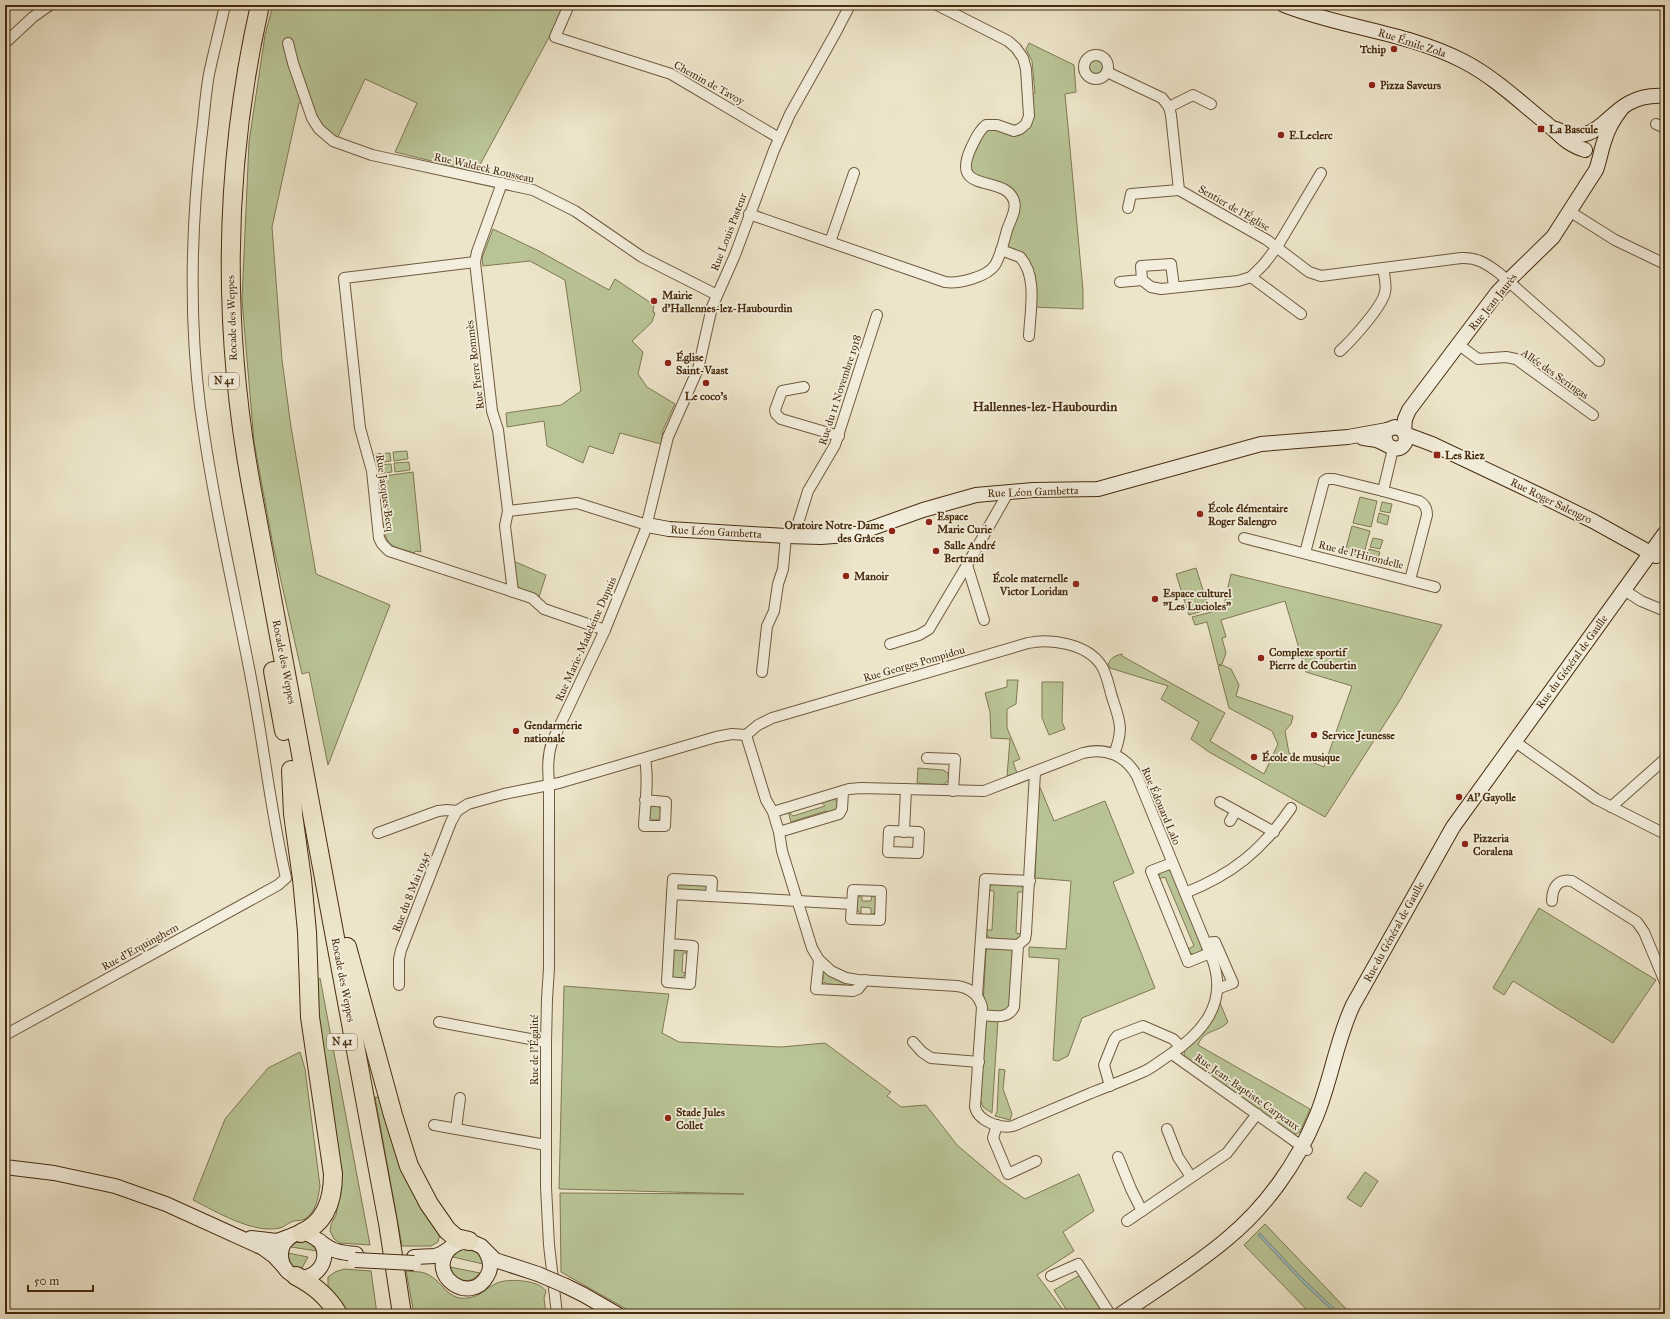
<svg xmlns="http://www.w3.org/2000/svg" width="1670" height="1319" font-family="'IM FELL Great Primer',serif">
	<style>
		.green { fill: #b9c496; stroke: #807852 }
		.water { fill: #9bbdbf; stroke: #798378 }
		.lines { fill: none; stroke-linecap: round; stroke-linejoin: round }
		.street-casing { stroke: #705a3d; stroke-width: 12 }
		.secondary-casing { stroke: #472c0e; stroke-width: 16 }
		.highway-casing { stroke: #472c0e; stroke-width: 20 }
		.street { stroke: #f3eedd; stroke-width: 10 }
		.secondary { stroke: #f3eedd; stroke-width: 14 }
		.highway { stroke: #ede5ca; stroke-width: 18 }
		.secondary-bridge-casing { stroke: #472c0e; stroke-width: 16; stroke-linecap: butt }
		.secondary-bridge { stroke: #f3eedd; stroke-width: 14 }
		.poi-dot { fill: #8f2418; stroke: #f3eedd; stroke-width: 1.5 }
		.labels { text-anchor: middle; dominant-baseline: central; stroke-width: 3.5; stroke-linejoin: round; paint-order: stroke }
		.shield { fill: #f3eedd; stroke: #7b664c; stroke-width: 1 }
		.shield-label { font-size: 10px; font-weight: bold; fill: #472c0e }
		.street-label { font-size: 11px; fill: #472c0e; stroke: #f3eedd }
		.poi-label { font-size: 11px; font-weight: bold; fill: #472c0e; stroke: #f3eedd; text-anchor: start }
		.quarter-label { font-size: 13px; font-weight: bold; fill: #472c0e; stroke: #f3eedd }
	</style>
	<rect width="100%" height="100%" fill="#ede5ca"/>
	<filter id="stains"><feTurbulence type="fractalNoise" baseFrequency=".005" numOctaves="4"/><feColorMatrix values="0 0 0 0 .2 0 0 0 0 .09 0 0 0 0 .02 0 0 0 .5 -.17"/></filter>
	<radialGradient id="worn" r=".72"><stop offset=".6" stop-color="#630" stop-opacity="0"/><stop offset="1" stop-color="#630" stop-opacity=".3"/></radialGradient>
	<g class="green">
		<polygon points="273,5 564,5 553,30 476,172 395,152 417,103 365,79 337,139 322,126 308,102 299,103 272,227 282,360 291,427 316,574 390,605 328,765 309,672 302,674 273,545 254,442 242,300 249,142 265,35"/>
		<path d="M1029 43 1074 65 1076 92 1065 94 1083 290V309L1032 307 1034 277 1006 245 1017 198 1009 187 972 173 969 163 985 132C999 124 1017 146 1028 128 1031 122 1030 101 1031 94L1035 93 1032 61 1026 49Z"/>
		<circle cx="1096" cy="66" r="10"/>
		<polygon points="493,229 539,251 609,290 615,279 654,305 653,312 655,313 652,322 632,341 643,352 638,374 647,387 675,404 663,430 661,444 620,433 613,454 589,446 583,463 547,446 544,421 507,427 506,413 561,405 581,391 565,280 530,261 483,266 482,258"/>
		<polygon points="407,451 408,459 394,461 393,452"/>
		<polygon points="390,453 391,461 376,463 375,454"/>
		<polygon points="409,462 410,470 395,472 394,463"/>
		<polygon points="391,464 392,472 378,474 377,465"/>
		<path d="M413 472 421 552 416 551 414 553C393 546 386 548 383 524L389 517 384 476Z"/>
		<polygon points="1360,497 1377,501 1371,527 1353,523"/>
		<polygon points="1382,502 1392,504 1390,513 1380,511"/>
		<polygon points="1379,513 1389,516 1387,525 1377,522"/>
		<polygon points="1352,526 1370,531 1363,557 1345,552"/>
		<polygon points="1373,538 1383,540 1380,549 1370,547"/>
		<polygon points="1369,549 1380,552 1377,561 1367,558"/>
		<path d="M513 561 546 575 539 597C513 587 516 588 513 561Z"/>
		<polygon points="1196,568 1209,609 1189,615 1176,574"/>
		<path d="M1231 574 1442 625 1400 700 1325 817 1209 752 1191 739 1199 722 1161 699 1168 686 1110 668 1108 664C1112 657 1114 656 1122 654V656L1225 713 1210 741 1264 774 1278 744 1272 731 1229 708 1218 666 1222 665 1231 669 1239 685 1236 696 1293 716 1291 724 1285 731 1289 753 1324 767 1352 686 1306 672 1285 601 1221 620 1226 637 1222 638 1226 653 1222 664 1218 665 1207 622 1195 625 1192 617 1223 609Z"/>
		<polygon points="1007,680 1018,680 1016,704 1007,709 1007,728 1020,759 1013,762 1017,773 1007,776 1010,739 991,738 990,712 985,693 1007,687"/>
		<polygon points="1042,682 1063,682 1062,722 1065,729 1049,735 1042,718"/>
		<polygon points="918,768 943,770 948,773 949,780 943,785 917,783"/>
		<polygon points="1039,785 1054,821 1105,801 1134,873 1113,882 1155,988 1082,1018 1068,1056 1058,1061 1053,1060 1059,959 1029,957 1029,947 1066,949 1071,881 1035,878"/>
		<polygon points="834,798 838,803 839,808 831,813 826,811 791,822 788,811 793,816 825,806 820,801"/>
		<circle cx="655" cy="813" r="7"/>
		<polygon points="1166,869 1172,872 1203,945 1201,953 1194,955 1189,952 1188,949 1194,946 1165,877 1158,879 1160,872"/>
		<polygon points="678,883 708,884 708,891 677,890 676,885"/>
		<path d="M992 883 1019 884 1024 889V892H1018L1016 933 1021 934V937C1016 941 997 942 990 938 987 937 986 933 985 930H992L994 891 988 890Z"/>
		<polygon points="862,895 862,901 871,901 872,895 877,899 876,912 871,915 871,908 861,907 861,914 856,909 856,899"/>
		<polygon points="1539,908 1656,980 1613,1043 1513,981 1504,995 1493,988"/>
		<polygon points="676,948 687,950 689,953 683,953 682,972 687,973 681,978 674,978 672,975 673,951"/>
		<polygon points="987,948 1010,949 1014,952 1011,1004 1005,1013 987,1011 983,1004 986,951"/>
		<polygon points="824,971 855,983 856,986 845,987 844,985 827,984 825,982 822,984 820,981 823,980 823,974 821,972"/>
		<polygon points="320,978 370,1245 340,1243 334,1239 330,1231 331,1224 336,1215 340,1183 325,1071 315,983"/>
		<polygon points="564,986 669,994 662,1033 679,1042 781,1047 825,1043 891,1092 887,1096 901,1107 926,1105 957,1145 1002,1183 1025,1199 1079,1174 1094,1211 1063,1232 1074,1251 1037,1275 1066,1314 635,1314 561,1272 560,1193 744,1194 559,1189"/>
		<path d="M1220 1003 1228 1022C1218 1033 1204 1029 1198 1045L1310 1109 1300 1132 1296 1134H1291L1185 1058 1184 1053 1186 1049 1208 1027Z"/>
		<polygon points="983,1019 998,1020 992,1113 983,1107 979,1097"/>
		<path d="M300 1052 305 1069 320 1186C318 1198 316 1212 305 1219 301 1221 295 1220 291 1222 287 1224 284 1227 280 1228 253 1234 217 1212 193 1200L225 1119 268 1068Z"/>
		<polygon points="999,1069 1005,1070 1003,1089 1012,1114 1010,1120 995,1116 997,1112"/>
		<polygon points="375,1097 382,1098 440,1234 438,1242 431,1246 402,1246"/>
		<polygon points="1365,1172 1378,1181 1361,1207 1347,1198"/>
		<polygon points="1265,1224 1351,1314 1311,1314 1244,1245"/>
		<polygon points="302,1240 311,1243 317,1251 291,1247 295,1243"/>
		<path d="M467 1248C476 1250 481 1255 483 1264L453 1257 457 1252Z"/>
		<path d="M288 1253 308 1257 301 1270C292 1268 289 1262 288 1253Z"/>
		<path d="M450 1267 480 1273C470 1286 455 1281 450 1267Z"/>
		<polygon points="344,1269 371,1271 377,1314 347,1314 328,1288 328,1277 335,1272"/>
		<path d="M406 1271C413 1272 421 1271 427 1274 443 1281 447 1301 468 1298 481 1296 486 1288 497 1283 509 1278 539 1280 546 1291L544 1298 546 1314H414Z"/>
		<polygon points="1080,1275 1101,1310 1095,1314 1069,1314 1054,1290"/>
	</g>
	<polygon class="water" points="1260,1233 1301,1277 1340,1314 1336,1314 1304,1284 1258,1235"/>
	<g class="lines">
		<defs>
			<g id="street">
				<polyline points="569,5 555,37 671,74 779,138"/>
				<polyline points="5,43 33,17 50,5"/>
				<polyline points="288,43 293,63 312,118 319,129 333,141 372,155 533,190 575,211 642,257 717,295"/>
				<circle cx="1096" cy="67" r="12"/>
				<path d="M1107 72 1162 98 1169 107 1171 115 1179 190 1267 240 1309 272 1321 276 1461 258C1477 257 1487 264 1499 273L1599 361"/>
				<polyline points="1169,107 1193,95 1211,104"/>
				<polyline points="1656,124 1665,128"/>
				<polyline points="502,183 477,252 475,262 492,411 498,430 508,511 505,526 513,592"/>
				<polyline points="1128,208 1131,194 1179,190"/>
				<polyline points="1569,211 1615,240 1665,264"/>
				<path d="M749 214 945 282C959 284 987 277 995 265 1001 255 1004 241 1007 230 1010 221 1017 210 1014 201 1005 173 949 196 971 148 975 140 978 131 986 125H997L1014 131 1020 129 1026 124 1029 116 1026 69 1023 58 1016 48 1008 41 937 5"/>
				<polyline points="830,242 854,173"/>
				<path d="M1001 250 1020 257C1038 276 1030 312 1029 336"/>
				<polyline points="475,262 344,278 360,428 372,471 379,538 382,544 389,551 532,598 544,609 605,630"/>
				<polyline points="1120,282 1142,280"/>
				<polyline points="1174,287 1171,264 1141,266 1142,280 1151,287 1161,289 1238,281 1251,277"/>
				<polyline points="1301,314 1251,277 1264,264 1277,247 1321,173"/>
				<polyline points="1459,345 1478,359 1506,357 1516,359 1593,415"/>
				<path d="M1340 351C1351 341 1383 306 1385 292 1387 285 1384 275 1383 268"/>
				<polyline points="804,387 782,391 775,410 776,414 781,419 839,436"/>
				<path d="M1383 491 1419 501C1425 504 1427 508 1427 515L1410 580"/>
				<polyline points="508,511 577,503 647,525"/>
				<polyline points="794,536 808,491 835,445 877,315"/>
				<polyline points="1244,538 1435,587"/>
				<polyline points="1305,553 1324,481 1327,479 1334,479 1383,491 1393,449"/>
				<polyline points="1624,590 1641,601 1665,611"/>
				<polyline points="984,620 967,565 1009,491"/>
				<polyline points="890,644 919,635 929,629 967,565"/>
				<polyline points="762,672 767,626 774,611 778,584 783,569 786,536"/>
				<path d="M746 735 766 800 773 812 779 832 782 851 812 948 819 960 831 971 846 978 858 980 957 986C970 988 979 995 982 1007L975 1107C978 1121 1000 1129 1013 1126 1039 1115 1065 1104 1091 1093 1109 1086 1127 1079 1145 1071 1153 1067 1160 1061 1168 1056 1201 1034 1228 1005 1213 961L1137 776C1126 756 1106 747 1083 753L984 791 861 788 849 789 773 812"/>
				<polyline points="1514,741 1596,799 1665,834"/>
				<polyline points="927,758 955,759 953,791"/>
				<path d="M645 759C649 780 645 804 644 826H665L666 802 645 800"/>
				<polyline points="1220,802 1274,832"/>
				<polyline points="1611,807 1665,759"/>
				<polyline points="1230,821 1236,811"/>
				<polygon points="889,831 919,832 918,853 888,852"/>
				<polyline points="779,832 839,814 842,809 843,791"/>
				<polyline points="904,832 906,789"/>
				<polyline points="378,833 438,811 447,810 457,811"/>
				<polyline points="1172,863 1151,871 1188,962 1210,953"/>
				<polygon points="853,890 881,891 880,920 851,919"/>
				<path d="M1185 893C1233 874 1262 850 1291 808"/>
				<polyline points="672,894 673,879 712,881 711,896"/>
				<path d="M1552 901C1552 888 1558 878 1572 881L1637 922 1644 932 1665 982"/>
				<polyline points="981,943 1018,945"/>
				<polyline points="1206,943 1215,942 1233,983 1217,989"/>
				<polyline points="670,944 693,946 690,984 667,982 672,894 852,904"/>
				<polyline points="819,960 816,989 853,991 858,989 865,980"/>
				<path d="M399 985V959L401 950 451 822 457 811 468 804 504 794 559 783 716 737 732 734 746 735 758 725 772 718 1028 643C1051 638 1087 644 1101 665 1107 674 1109 687 1112 697 1120 721 1124 729 1114 754"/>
				<polyline points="977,996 985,879 1030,881"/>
				<path d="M982 1015C993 1016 1008 1020 1014 1007L1018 945 1025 939 1026 933 1035 772"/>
				<polyline points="439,1022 546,1042"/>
				<path d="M5 1035 278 885 286 878C270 809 263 738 249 668 232 581 212 495 200 406 189 318 191 229 201 140 204 119 205 96 209 74 214 51 220 28 225 5"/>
				<polyline points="913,1042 922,1052 931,1058 979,1062"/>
				<polyline points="1172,1054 1307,1150"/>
				<polyline points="1110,1086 1104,1065 1114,1040 1117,1036 1143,1026 1173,1039 1181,1047"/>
				<polyline points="434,1125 546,1145"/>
				<polyline points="997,1125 993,1138 1008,1174 1036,1161"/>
				<polyline points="456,1129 460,1098"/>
				<polyline points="1167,1129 1178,1157 1191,1177"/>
				<polyline points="1118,1157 1131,1189 1142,1211"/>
				<polyline points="1127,1221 1227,1153 1257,1114"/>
				<polyline points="1051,1276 1078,1264 1110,1314"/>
				<path d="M557 1314 549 1245 546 1187V1042L547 999 549 968V786C548 770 547 757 552 742L605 630 645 531 668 437 698 369 712 307 735 255 774 150 790 114 836 32 850 5"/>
			</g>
			<g id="secondary">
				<path d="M1284 5C1342 28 1407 32 1463 61 1494 77 1519 101 1546 123 1561 135 1564 143 1585 150"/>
				<path d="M1556 129C1594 148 1602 118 1629 103 1640 97 1652 95 1665 96"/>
				<path d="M1404 432 1405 419 1409 410 1497 293 1511 278 1553 237 1596 170C1600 160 1601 149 1605 139 1608 128 1615 117 1622 108"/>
				<polyline points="1405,434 1432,444 1550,500 1593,521 1656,556"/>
				<path d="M1363 438C1368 439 1374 439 1379 441 1387 444 1398 455 1405 443 1407 438 1406 434 1403 430L1395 427 1387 430 1384 436 1387 445"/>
				<polyline points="647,525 669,529 786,536 821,537 847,535 864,531 923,510 976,495 1033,490 1098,489 1261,444 1348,437 1387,430"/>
				<polyline points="5,1167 54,1173 115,1186 166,1204 263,1248 274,1256 285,1268"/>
				<polyline points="251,1238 277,1241 293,1235"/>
				<path d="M320 1241C335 1263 308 1289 288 1272 283 1267 281 1262 281 1255 281 1249 283 1243 288 1239 306 1222 319 1245 334 1250 341 1253 348 1253 356 1254"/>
				<path d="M450 1248C425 1276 471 1306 487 1276 492 1268 490 1259 486 1252"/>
				<polyline points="414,1257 435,1256 441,1254 458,1243 469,1241 481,1246 495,1260 538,1274"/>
				<polyline points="566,1286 584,1295 617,1314"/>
				<path d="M1121 1314C1156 1290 1194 1267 1227 1239 1266 1207 1297 1163 1316 1117 1331 1081 1336 1041 1353 1005L1453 827 1665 533"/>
			</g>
			<g id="highway">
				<path d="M260 5C224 163 222 326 251 485L388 1223 402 1314"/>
				<polyline points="273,671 284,731"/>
				<path d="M291 770 293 814 302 879 307 932 310 1017 333 1174C333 1199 326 1223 301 1233"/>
				<polyline points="347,947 393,1115 409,1166 429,1204 447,1230 456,1238 469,1241"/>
				<path d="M296 1276C314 1285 328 1297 338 1314"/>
			</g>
		</defs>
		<use href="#street" class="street-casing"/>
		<use href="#secondary" class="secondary-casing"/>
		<use href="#highway" class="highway-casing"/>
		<use href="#street" class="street"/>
		<use href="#secondary" class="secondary"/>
		<use href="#highway" class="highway"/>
		<defs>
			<g id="secondary-bridge">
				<polyline points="355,1260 414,1263"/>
				<polyline points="538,1274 566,1286"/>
			</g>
		</defs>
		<use href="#secondary-bridge" class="secondary-bridge-casing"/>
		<use href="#secondary-bridge" class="secondary-bridge"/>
	</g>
	<g class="poi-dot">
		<circle cx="1394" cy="49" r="4"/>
		<circle cx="1372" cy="85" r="4"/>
		<rect x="1537" y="125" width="8" height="8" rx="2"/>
		<circle cx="1281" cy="135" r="4"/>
		<circle cx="654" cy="301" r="4"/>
		<circle cx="668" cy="363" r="4"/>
		<circle cx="706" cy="383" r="4"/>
		<rect x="1433" y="451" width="8" height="8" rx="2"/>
		<circle cx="1200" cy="514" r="4"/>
		<circle cx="929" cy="522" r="4"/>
		<circle cx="892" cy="531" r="4"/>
		<circle cx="936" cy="551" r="4"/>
		<circle cx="846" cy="576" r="4"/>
		<circle cx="1076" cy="584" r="4"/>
		<circle cx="1155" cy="599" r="4"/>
		<circle cx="1261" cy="658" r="4"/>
		<circle cx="516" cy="731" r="4"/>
		<circle cx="1314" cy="735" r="4"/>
		<circle cx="1254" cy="757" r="4"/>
		<circle cx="1459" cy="797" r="4"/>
		<circle cx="1465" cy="844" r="4"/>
		<circle cx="668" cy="1118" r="4"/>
	</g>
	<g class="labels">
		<g class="shield">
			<rect x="209" y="373" width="30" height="16" rx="3"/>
			<rect x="327" y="1034" width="30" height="16" rx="3"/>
		</g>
		<g class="shield-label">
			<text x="224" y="381">N 41</text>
			<text x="342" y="1042">N 41</text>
		</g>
		<g class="street-label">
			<text transform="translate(1412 43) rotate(18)">Rue Émile Zola</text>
			<text transform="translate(709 83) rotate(29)">Chemin de Tavoy</text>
			<text transform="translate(484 168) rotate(13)">Rue Waldeck Rousseau</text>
			<text transform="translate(1234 208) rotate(30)">Sentier de l'Église</text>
			<text transform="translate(729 232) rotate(-69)">Rue Louis Pasteur</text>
			<text transform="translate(1493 302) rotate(-51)">Rue Jean Jaurès</text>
			<text transform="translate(232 318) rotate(-92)">Rocade des Weppes</text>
			<text transform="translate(475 365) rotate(-97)">Rue Pierre Rommès</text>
			<text transform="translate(1555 374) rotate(35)">Allée des Seringas</text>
			<text transform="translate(840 390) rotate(-72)">Rue du 11 Novembre 1918</text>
			<text transform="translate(1033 492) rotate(-2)">Rue Léon Gambetta</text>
			<text transform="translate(385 493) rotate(82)">Rue Jacques Becq</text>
			<text transform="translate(1551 501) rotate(26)">Rue Roger Salengro</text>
			<text transform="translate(716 532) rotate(3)">Rue Léon Gambetta</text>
			<text transform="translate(1361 555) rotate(14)">Rue de l'Hirondelle</text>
			<text transform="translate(586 639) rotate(-66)">Rue Marie-Madeleine Dupuis</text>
			<text transform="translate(284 662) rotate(79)">Rocade des Weppes</text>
			<text transform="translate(1572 662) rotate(-54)">Rue du Général de Gaulle</text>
			<text transform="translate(914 664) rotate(-16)">Rue Georges Pompidou</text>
			<text transform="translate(1161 806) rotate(67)">Rue Édouard Lalo</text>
			<text transform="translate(411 892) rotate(-69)">Rue du 8 Mai 1945</text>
			<text transform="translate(1394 932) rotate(-61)">Rue du Général de Gaulle</text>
			<text transform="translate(140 947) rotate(-29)">Rue d'Erquinghem</text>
			<text transform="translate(343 980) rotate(79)">Rocade des Weppes</text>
			<text transform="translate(534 1050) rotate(-90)">Rue de l'Égalité</text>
			<text transform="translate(1247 1092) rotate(35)">Rue Jean-Baptiste Carpeaux</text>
		</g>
		<g class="poi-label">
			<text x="1386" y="49" text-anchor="end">Tchip</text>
			<text x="1380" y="85">Pizza Saveurs</text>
			<text x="1549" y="129">La Bascule</text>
			<text x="1289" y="135">E.Leclerc</text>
			<text x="662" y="295">Mairie<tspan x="662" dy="13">d'Hallennes-lez-Haubourdin</tspan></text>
			<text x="676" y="357">Église<tspan x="676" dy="13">Saint-Vaast</tspan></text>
			<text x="706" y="396" text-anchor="middle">Le coco's</text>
			<text x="1445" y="455">Les Riez</text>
			<text x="1208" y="508">École élémentaire<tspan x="1208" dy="13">Roger Salengro</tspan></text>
			<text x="937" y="516">Espace<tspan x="937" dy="13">Marie Curie</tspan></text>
			<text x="884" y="525" text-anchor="end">Oratoire Notre-Dame<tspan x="884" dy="13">des Grâces</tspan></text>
			<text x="944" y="545">Salle André<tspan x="944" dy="13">Bertrand</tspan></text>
			<text x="854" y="576">Manoir</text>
			<text x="1068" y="578" text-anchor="end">École maternelle<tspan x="1068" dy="13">Victor Loridan</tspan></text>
			<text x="1163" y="593">Espace culturel<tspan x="1163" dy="13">"Les Lucioles"</tspan></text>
			<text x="1269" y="652">Complexe sportif<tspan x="1269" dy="13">Pierre de Coubertin</tspan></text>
			<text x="524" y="725">Gendarmerie<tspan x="524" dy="13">nationale</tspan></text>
			<text x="1322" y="735">Service Jeunesse</text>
			<text x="1262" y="757">École de musique</text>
			<text x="1467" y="797">Al' Gayolle</text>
			<text x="1473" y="838">Pizzeria<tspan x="1473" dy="13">Coralena</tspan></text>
			<text x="676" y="1112">Stade Jules<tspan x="676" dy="13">Collet</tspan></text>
		</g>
		<g class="quarter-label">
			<text x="1045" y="407">Hallennes-lez-Haubourdin</text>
		</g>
	</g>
	<rect width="1670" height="1319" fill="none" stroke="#ede5ca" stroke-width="20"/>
	<rect x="6" y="6" width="1658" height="1307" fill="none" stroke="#472c0e" stroke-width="2"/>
	<rect x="10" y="10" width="1650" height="1299" fill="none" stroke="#472c0e"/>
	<path d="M28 1285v6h65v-6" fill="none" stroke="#472c0e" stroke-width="2"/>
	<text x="34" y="1285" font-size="12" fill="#472c0e" stroke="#f3eedd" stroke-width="3" paint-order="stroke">50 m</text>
	<rect width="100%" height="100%" filter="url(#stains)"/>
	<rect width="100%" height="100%" fill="url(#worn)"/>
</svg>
